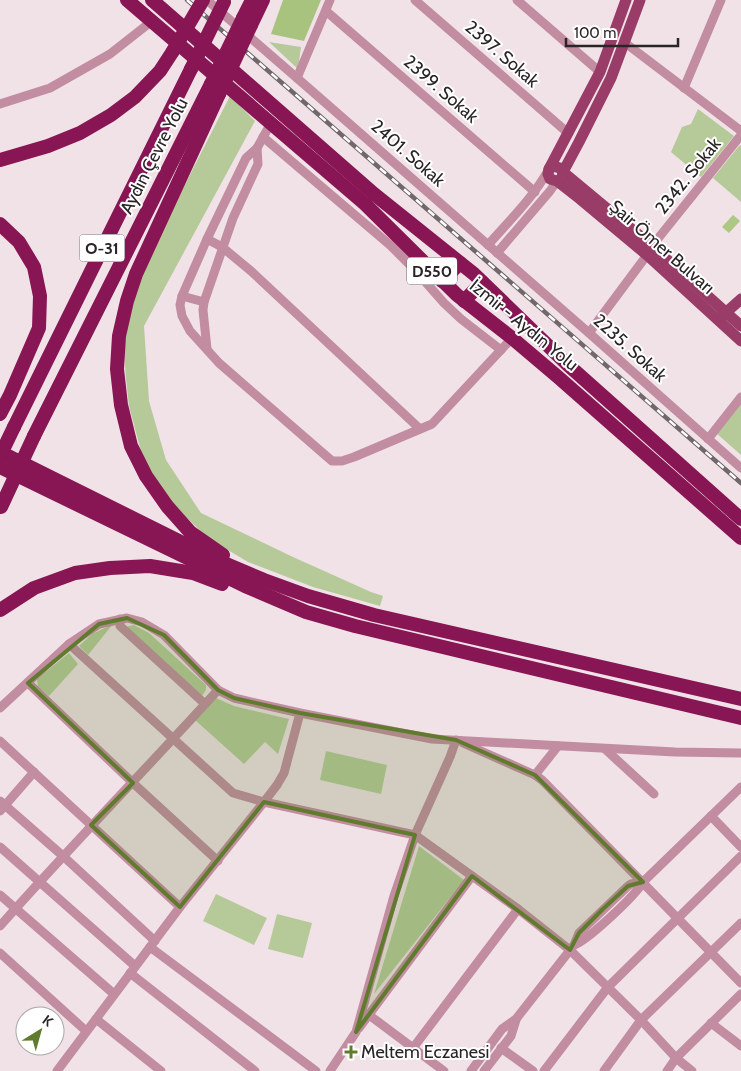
<svg xmlns="http://www.w3.org/2000/svg" width="741" height="1071" font-family="Cabin,sans-serif">
	<style>
		.green { fill: #b6ca99 }
		.forest { fill: #a8c37e }
		.water { fill: #acc882 }
		.lines { fill: none; stroke-linecap: round; stroke-linejoin: round }
		.minor { stroke: #c28ca1; stroke-width: 9 }
		.major { stroke: #9a3c68; stroke-width: 11 }
		.highway { stroke: #891654; stroke-width: 14 }
		.rail-casing { stroke: #71686b; stroke-width: 4.5 }
		.rail { stroke: #fff; stroke-width: 2.5; stroke-dasharray: 8; stroke-linecap: butt }
		.highway-bridge { stroke: #891654; stroke-width: 14 }
		.marked { fill: #607b2e; fill-opacity: 0.2; stroke: #607b2e; stroke-width: 4; stroke-linejoin: round }
		.poi-dot { fill: #607b2e; stroke: #fff; stroke-width: 2 }
		.labels { text-anchor: middle; dominant-baseline: central; stroke-width: 4; stroke-linejoin: round; paint-order: stroke }
		.shield { fill: #fff; stroke: #696667; stroke-width: 1 }
		.shield-label { font-size: 16px; font-weight: bold; fill: #292426 }
		.street-label { font-size: 18px; fill: #292426; stroke: #fff }
		.poi-label { font-size: 18px; fill: #292426; stroke: #fff; text-anchor: start }
	</style>
	<rect width="100%" height="100%" fill="#f1e2e7"/>
	<g class="green">
		<polygon points="269,42 301,47 298,69"/>
		<polygon points="230,96 255,121 144,326 149,401 166,460 201,513 293,557 371,592 383,596 380,606 313,587 248,562 208,538 188,519 163,493 143,459 129,406 126,379 124,349 129,316 142,276 170,214"/>
		<polygon points="698,109 734,136 701,177 671,152 682,127 691,124"/>
		<polygon points="741,145 741,202 713,178 739,146"/>
		<polygon points="741,401 741,455 715,432"/>
		<polygon points="113,624 88,655 79,646 92,634"/>
		<path d="M134 625 149 633 206 685C207 691 204 693 200 698L124 627Z"/>
		<polygon points="69,653 78,664 49,696 38,687 37,679"/>
		<polygon points="216,698 234,706 289,719 278,754 265,742 244,764 195,720"/>
		<polygon points="326,751 387,765 381,794 320,780"/>
		<polygon points="419,846 464,880 374,994"/>
		<polygon points="216,894 267,918 254,945 203,921"/>
		<polygon points="277,914 312,923 303,958 268,949"/>
	</g>
	<polygon class="forest" points="283,0 321,0 304,41 271,34"/>
	<polygon class="water" points="733,215 740,221 729,233 722,227"/>
	<g class="lines">
		<g class="minor">
			<polyline points="207,0 297,78 589,333 741,468"/>
			<polyline points="415,0 568,133"/>
			<polyline points="517,0 600,72"/>
			<polyline points="326,11 535,192"/>
			<polyline points="624,42 741,131"/>
			<polyline points="297,78 330,0"/>
			<polyline points="684,88 721,0"/>
			<polyline points="0,104 50,88 110,54 152,21"/>
			<polyline points="271,123 257,148 246,158 207,239 182,296 180,305 182,316 190,331 219,363 332,461 342,461 354,457 432,424 512,338"/>
			<polyline points="263,137 390,245 414,269 444,303 461,319 501,350"/>
			<polyline points="207,239 222,247 251,271 420,429"/>
			<path d="M488 245C509 221 533 198 549 169"/>
			<polyline points="497,253 550,191 557,181"/>
			<polyline points="182,296 204,302"/>
			<polyline points="589,333 647,255 652,246 741,135"/>
			<polyline points="207,349 203,310 204,302 233,218 258,164 257,148"/>
			<polyline points="708,439 741,397"/>
			<polyline points="120,619 120,626 205,704"/>
			<polyline points="69,644 233,793 264,802 277,785 284,773 300,713"/>
			<polyline points="28,683 133,783 218,861"/>
			<polyline points="0,708 69,644 99,624 127,618 142,622 164,635 218,690 234,698 300,713 432,739 675,752 741,753"/>
			<polyline points="0,741 180,907"/>
			<polyline points="463,743 535,775 542,780 741,983"/>
			<polyline points="605,749 654,794"/>
			<polyline points="535,775 558,746"/>
			<polyline points="0,801 63,856 155,941"/>
			<polyline points="0,811 34,772"/>
			<polyline points="711,816 741,847"/>
			<polyline points="0,847 135,966"/>
			<polyline points="0,895 114,994"/>
			<path d="M0 926C71 846 146 769 218 690"/>
			<polyline points="574,945 579,933 628,886 631,884 643,882"/>
			<polyline points="150,947 316,1071"/>
			<polyline points="0,953 86,1031"/>
			<polyline points="130,973 255,1071"/>
			<polyline points="369,1015 444,1071"/>
			<polyline points="96,1019 161,1071"/>
			<polyline points="711,1023 741,1046"/>
			<polyline points="359,1028 472,876"/>
			<polyline points="413,1048 518,909"/>
			<polyline points="501,1048 533,1071"/>
			<polyline points="57,1071 180,907 264,802 415,835 518,909 570,950 641,1020 676,1058 692,1071"/>
			<polyline points="330,1071 356,1032 394,896 415,835 450,757 456,740"/>
			<path d="M471 1071 502 1029 516 1019 574 945C588 940 635 896 643 882L741 787"/>
			<polyline points="484,1071 511,1036 516,1020"/>
			<polyline points="544,1071 608,987 741,856"/>
			<polyline points="604,1071 641,1020 741,923"/>
			<polyline points="667,1071 676,1058 741,994"/>
		</g>
		<g class="major">
			<polyline points="626,0 600,72 549,169 548,174 550,179 557,181 580,199 647,255 741,341"/>
			<polyline points="549,169 553,166 560,168 563,172 652,246 741,326"/>
			<polyline points="562,177 563,172 579,142 611,78 640,0"/>
			<polyline points="722,316 741,299"/>
		</g>
		<g class="highway">
			<polyline points="127,0 365,204 457,295 512,338 558,377 741,538"/>
			<polyline points="152,0 374,194 474,274 567,364 741,519"/>
			<polyline points="243,18 252,0"/>
			<polyline points="251,25 263,0"/>
			<polyline points="219,94 136,274 127,301 119,336 117,369 121,405 131,446 146,476 167,506 190,532 223,555"/>
			<polyline points="0,160 48,146 80,133 111,115 135,97 160,71 173,51"/>
			<polyline points="0,224 19,242 34,267 40,296 39,328 10,395 0,414"/>
			<polyline points="442,281 460,263"/>
			<polyline points="464,301 482,282"/>
			<polyline points="14,427 191,69"/>
			<polyline points="34,436 211,84"/>
			<polyline points="0,452 219,561 264,580 308,596 374,615 741,699"/>
			<polyline points="0,467 245,586 306,612 355,626 741,718"/>
			<polyline points="0,610 34,588 75,573 110,568 150,566 193,573 222,584"/>
		</g>
		<defs>
			<polyline id="rail" points="187,0 741,483"/>
		</defs>
		<use href="#rail" class="rail-casing"/>
		<use href="#rail" class="rail"/>
		<g class="highway-bridge">
			<polyline points="173,51 203,0"/>
			<polyline points="191,69 224,2"/>
			<polyline points="211,84 243,18"/>
			<polyline points="219,94 251,25"/>
			<polyline points="0,456 14,427"/>
			<polyline points="1,507 34,436"/>
		</g>
	</g>
	<path class="marked" d="M127 618 164 635 218 690 234 698 300 713 456 740 535 775 643 882 628 886 603 909 579 933 570 950 472 876 356 1032 415 835 264 802 180 907 91 825 133 783 28 683 99 624Z"/>
	<path class="poi-dot" d="M348.5 1044.5h5v5h5v5h-5v5h-5v-5h-5v-5h5z"/>
	<g class="labels">
		<g class="shield">
			<rect x="79.5" y="234.5" width="45" height="27" rx="4"/>
			<rect x="407" y="257.5" width="50" height="27" rx="4"/>
		</g>
		<g class="shield-label">
			<text x="102" y="248">O-31</text>
			<text x="432" y="271">D550</text>
		</g>
		<g class="street-label">
			<text transform="translate(502 54) rotate(41)">2397. Sokak</text>
			<text transform="translate(441 89) rotate(41)">2399. Sokak</text>
			<text transform="translate(408 153) rotate(41)">2401. Sokak</text>
			<text transform="translate(154 156) rotate(-63)">Aydın Çevre Yolu</text>
			<text transform="translate(688 176) rotate(-51)">2342. Sokak</text>
			<text transform="translate(662 247) rotate(41)">Şair Ömer Bulvarı</text>
			<text transform="translate(524 325) rotate(39)">İzmir - Aydın Yolu</text>
			<text transform="translate(630 348) rotate(42)">2235. Sokak</text>
		</g>
		<g class="poi-label">
			<text x="361" y="1052">Meltem Eczanesi</text>
		</g>
	</g>
	<g transform="translate(40 1031) rotate(37)"><circle r="24" fill="#ffffff" stroke="#a9a7a8"/>
	<path d="M0-4L9 19L0 12L-9 19Z" fill="#607b2e"/>
	<text y="-8" font-size="14" font-weight="bold" text-anchor="middle" fill="#292426">K</text>
	</g>
	<path d="M566 38v8h112v-8" fill="none" stroke="#292426" stroke-width="2.5"/>
	<text x="574" y="38" font-size="15" fill="#292426" stroke="#ffffff" stroke-width="4" paint-order="stroke">100 m</text>
</svg>
